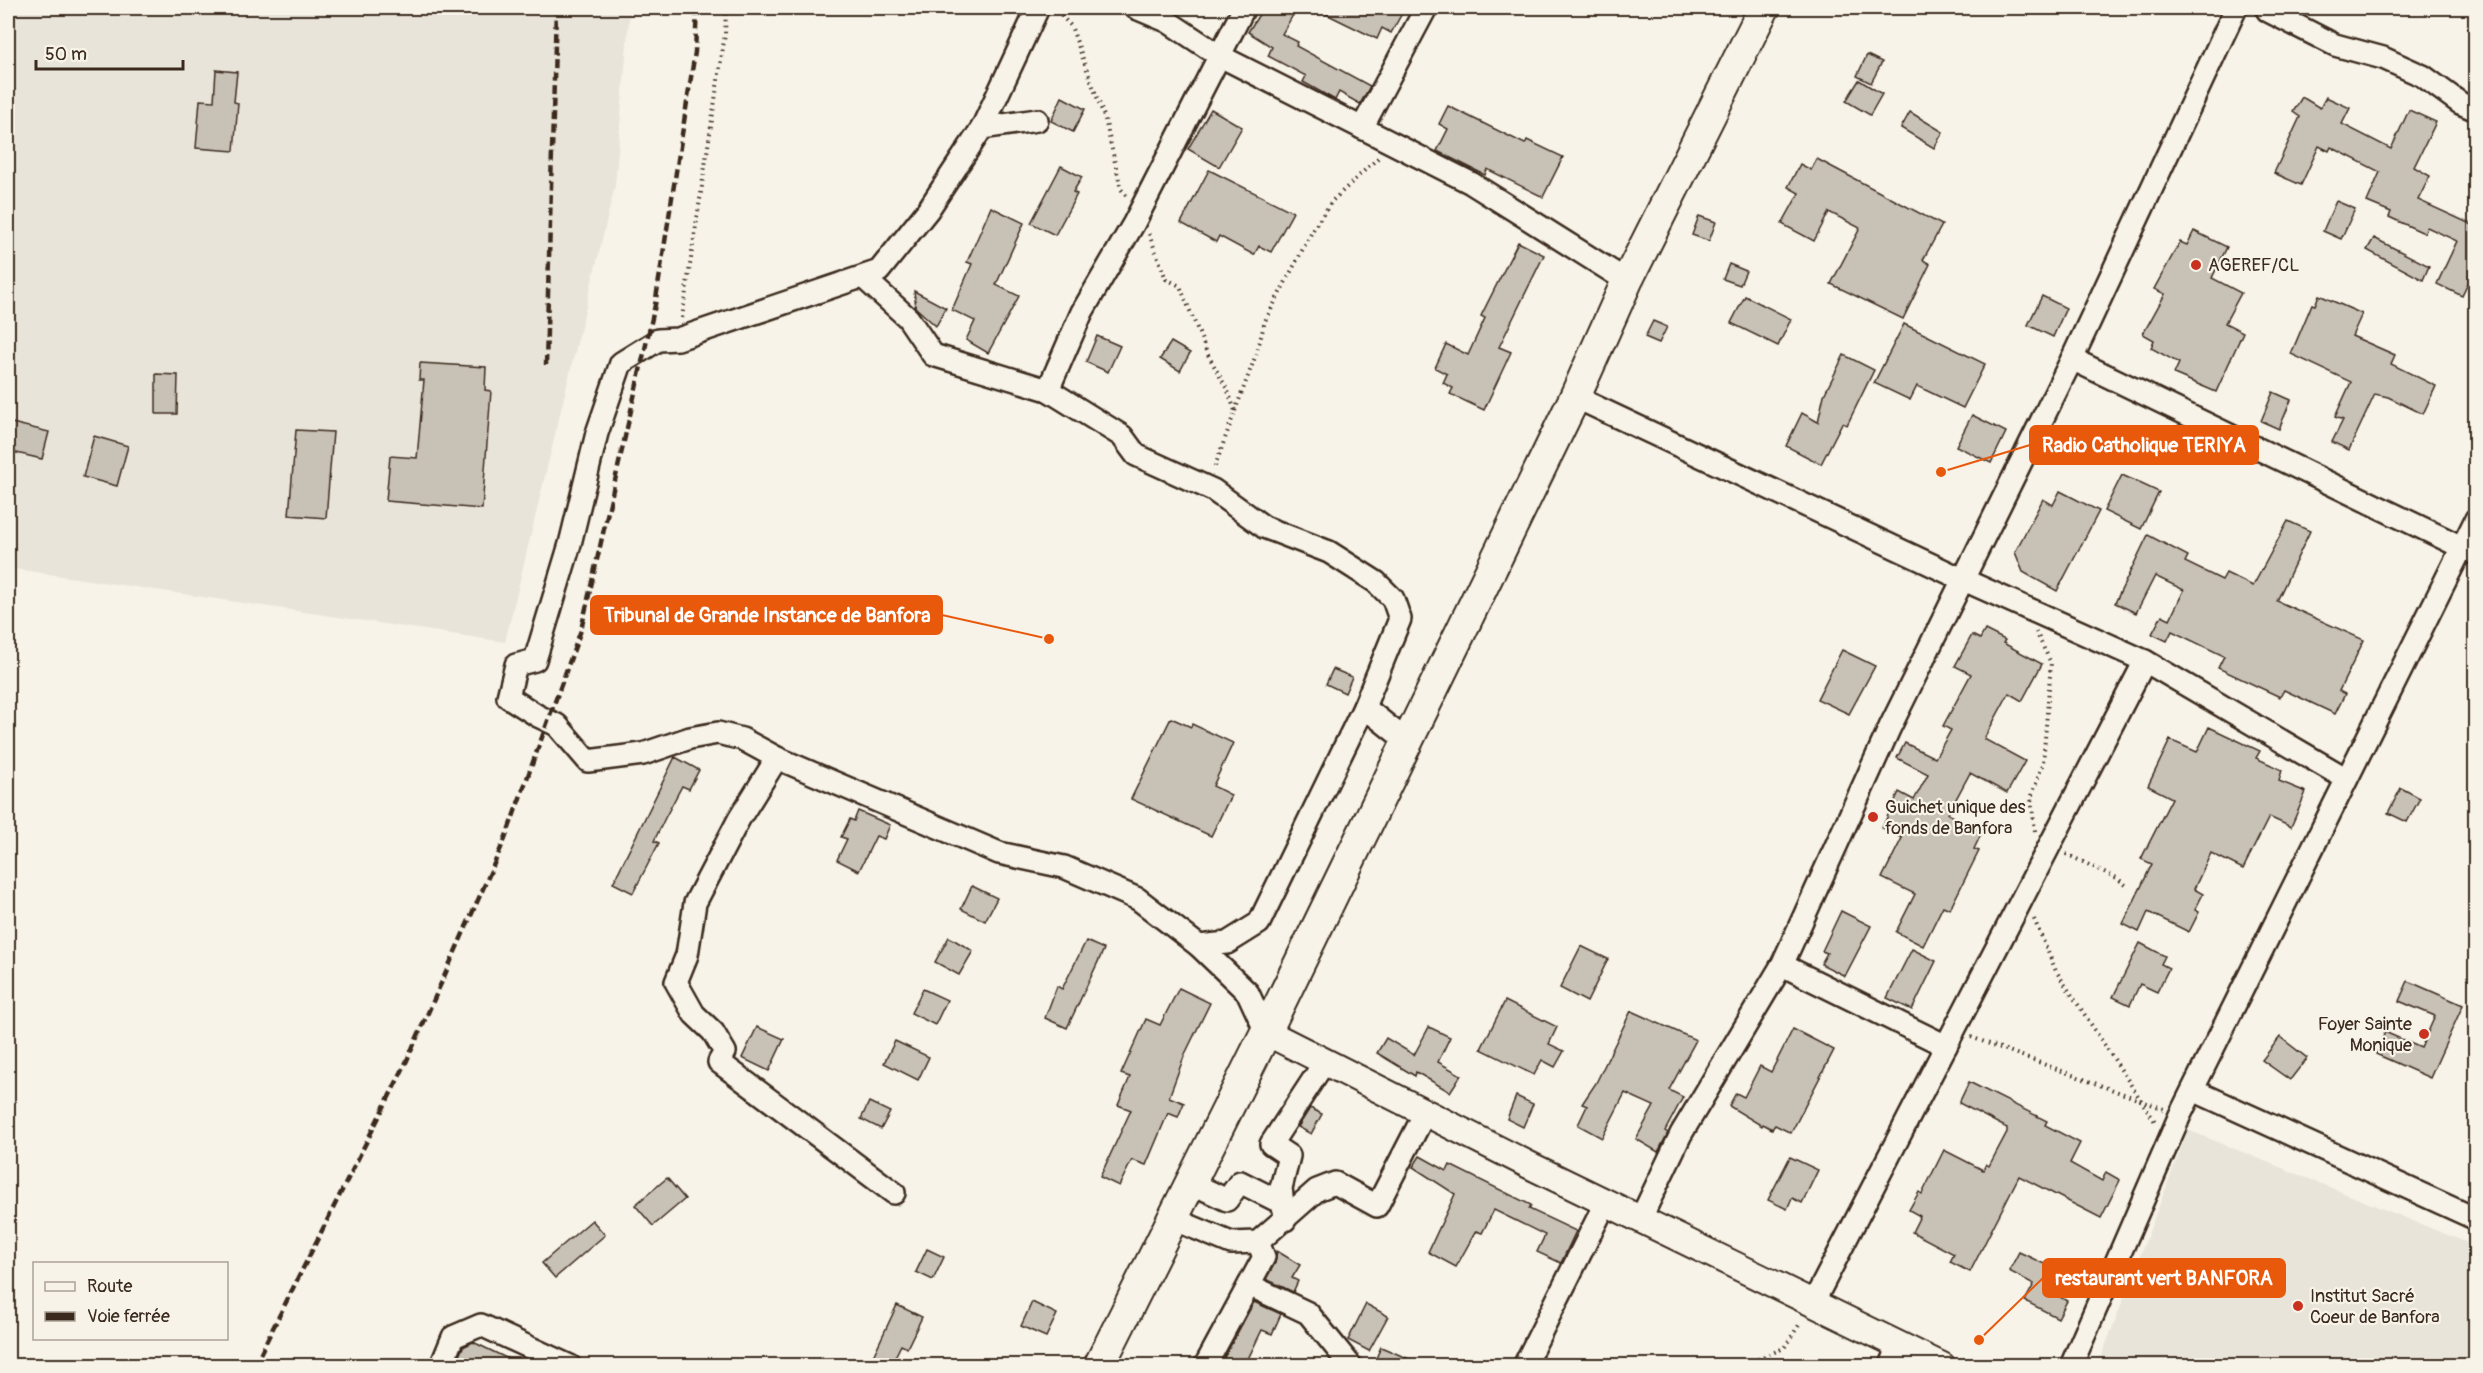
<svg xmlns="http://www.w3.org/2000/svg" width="2483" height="1373" font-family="Pangolin,sans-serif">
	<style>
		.built { fill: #e9e4d9 }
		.building { fill: #c8c1b6; stroke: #3b2a1e; stroke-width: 1.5 }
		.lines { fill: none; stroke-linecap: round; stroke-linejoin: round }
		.minor-casing { stroke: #3b2a1e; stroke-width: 26 }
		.major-casing { stroke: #3b2a1e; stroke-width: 30 }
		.highway-casing { stroke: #3b2a1e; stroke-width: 34 }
		.path { stroke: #3b2a1e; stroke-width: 4; stroke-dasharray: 1.5 4.5; stroke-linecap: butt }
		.minor { stroke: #f7f3e8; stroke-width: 21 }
		.major { stroke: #f7f3e8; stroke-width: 26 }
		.highway { stroke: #f7f3e8; stroke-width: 30 }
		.rail { stroke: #3b2a1e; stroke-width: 4.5; stroke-dasharray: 9 4.5; stroke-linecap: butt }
		.poi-dot { fill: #c8321e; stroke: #f7f3e8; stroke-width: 2 }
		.labels { text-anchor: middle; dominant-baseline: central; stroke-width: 4.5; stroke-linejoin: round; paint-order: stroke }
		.poi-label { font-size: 18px; fill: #3b2a1e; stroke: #f7f3e8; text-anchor: start }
		.leader { fill: none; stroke: #e8590c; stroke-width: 2 }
		.callout-dot { fill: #e8590c; stroke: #f7f3e8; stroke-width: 2 }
		.callout { fill: #e8590c; stroke: #e8590c; stroke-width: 2 }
		.callout-label { font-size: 20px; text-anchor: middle; font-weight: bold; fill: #fff }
	</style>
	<rect width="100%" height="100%" fill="#f7f3e8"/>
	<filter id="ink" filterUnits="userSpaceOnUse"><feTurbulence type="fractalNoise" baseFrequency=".0167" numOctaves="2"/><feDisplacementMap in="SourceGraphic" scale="12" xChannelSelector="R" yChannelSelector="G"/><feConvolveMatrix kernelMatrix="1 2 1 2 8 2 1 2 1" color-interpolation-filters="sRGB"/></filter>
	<g filter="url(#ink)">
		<g class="built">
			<polygon points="8,8 630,8 615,186 505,642 8,568"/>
			<polygon points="2188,1130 2475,1246 2475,1365 2098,1365"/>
		</g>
		<g class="building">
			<polygon points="1263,8 1297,8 1282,34 1298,42 1296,46 1370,86 1360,104 1339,92 1335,100 1303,82 1306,76 1268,56 1272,47 1248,32"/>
			<polygon points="1314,8 1405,8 1391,33 1382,28 1377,39"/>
			<polygon points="1867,55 1882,62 1871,83 1857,76"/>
			<polygon points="216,70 237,72 234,102 238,103 234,151 196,148 200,100 214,101"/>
			<polygon points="1859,80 1882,94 1870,115 1846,101"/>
			<polygon points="1062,97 1085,109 1073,132 1051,121"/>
			<polygon points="2302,97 2320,108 2326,97 2350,108 2342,124 2391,149 2409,110 2436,122 2414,167 2430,176 2418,200 2475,226 2475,269 2462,296 2437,284 2457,241 2427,227 2424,233 2389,217 2391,212 2367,202 2380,172 2331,147 2329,151 2319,146 2301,185 2274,173 2300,117 2293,112"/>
			<polygon points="1448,106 1525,144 1527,140 1563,157 1543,197 1487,169 1485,175 1437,151 1448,129 1439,124"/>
			<polygon points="1211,109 1242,127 1219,167 1188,149"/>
			<polygon points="1910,112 1943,132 1934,148 1901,128"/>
			<polygon points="1817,159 1942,225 1923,260 1930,264 1903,319 1831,284 1860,228 1829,212 1814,241 1782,224 1799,193 1788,187 1800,164 1811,170"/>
			<polygon points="1061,166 1082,177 1073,192 1077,194 1055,235 1031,223"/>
			<polygon points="1209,170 1293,212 1271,252 1259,246 1254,255 1219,236 1216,242 1181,223"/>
			<polygon points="2336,201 2355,209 2341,239 2323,231"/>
			<polygon points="991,207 1024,223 996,285 1019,296 988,353 966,340 975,321 952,310 972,264 967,262"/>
			<polygon points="1699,216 1716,222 1709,241 1692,235"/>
			<polygon points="2194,231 2227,247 2212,278 2241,293 2225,323 2243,332 2216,392 2174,374 2179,363 2151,348 2154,340 2143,334 2165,294 2154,289 2180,242 2187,245"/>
			<polygon points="2374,238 2429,266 2423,280 2367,250"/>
			<polygon points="1518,242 1544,255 1499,347 1511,352 1484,410 1450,394 1453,388 1443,383 1447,374 1435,368 1446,344 1468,355 1485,318 1481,316"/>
			<polygon points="1729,264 1746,271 1740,285 1723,279"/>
			<polygon points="914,291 946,308 936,326 916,308"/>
			<polygon points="2319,295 2362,314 2352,336 2395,355 2391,364 2436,386 2423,414 2388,397 2375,394 2349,450 2332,442 2343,420 2335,417 2351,382 2291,354 2312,304 2315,305"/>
			<polygon points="1745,296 1791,319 1778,346 1731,323"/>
			<polygon points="2042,296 2066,308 2053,337 2028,325"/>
			<polygon points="1653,321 1667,327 1659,343 1645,337"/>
			<polygon points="1904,324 1985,364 1963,408 1917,386 1910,400 1874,383"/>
			<polygon points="1097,336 1120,346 1108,372 1086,362"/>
			<polygon points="1171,342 1190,353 1180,371 1160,359"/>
			<polygon points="1844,355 1874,370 1847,425 1842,423 1821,464 1786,446 1802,413 1818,422 1824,395"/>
			<polygon points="420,363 486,367 485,390 491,391 482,509 386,501 390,456 417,458 424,380 419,380"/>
			<polygon points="156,374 178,375 177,414 156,414"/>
			<polygon points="2273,392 2291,400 2279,429 2261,421"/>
			<polygon points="1972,415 2006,432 1991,463 1956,446"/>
			<polygon points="8,422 49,432 42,459 8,451"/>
			<polygon points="296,430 333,432 326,518 289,515"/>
			<polygon points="94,436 128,446 117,486 83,477"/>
			<polygon points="2122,475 2159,492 2141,529 2104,511"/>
			<polygon points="2060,491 2099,511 2057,591 2023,572 2015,552 2043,499 2053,505"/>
			<polygon points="2288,521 2310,531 2277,601 2364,640 2339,691 2345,694 2335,714 2284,690 2280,697 2218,668 2224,656 2172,631 2167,641 2152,634 2162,615 2170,619 2184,590 2155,576 2136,613 2115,603 2148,535 2188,556 2185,562 2222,580 2226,573 2253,586"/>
			<polygon points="1985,630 2005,640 2003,643 2042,664 2022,701 2009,693 1984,739 2025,761 2007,793 1970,773 1948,814 1982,832 1974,849 1979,851 1950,909 1943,906 1923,946 1896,932 1915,894 1882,878 1902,838 1882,828 1899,792 1914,800 1928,774 1897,758 1905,743 1935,758 1951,730 1943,726 1971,674 1955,666 1972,635 1980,639"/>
			<polygon points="1842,650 1875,666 1849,714 1817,699"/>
			<polygon points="1333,669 1352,677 1345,693 1326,684"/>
			<polygon points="1171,718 1191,727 1192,724 1233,743 1213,786 1231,795 1211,836 1131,799"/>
			<polygon points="2209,727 2260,751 2256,758 2282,770 2279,781 2306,792 2291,827 2269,817 2243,869 2211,853 2194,889 2203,894 2195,910 2199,912 2189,932 2148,912 2139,932 2123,924 2152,864 2141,859 2172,798 2148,786 2170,740 2197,752"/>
			<polygon points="675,757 699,770 689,789 682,786 665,818 654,841 659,843 633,893 613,883"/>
			<polygon points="2401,788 2420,798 2407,822 2388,813"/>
			<polygon points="858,811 890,825 884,839 876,836 859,871 837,860 847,839 841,837 850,819 854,821"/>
			<polygon points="972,886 997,898 985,921 961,909"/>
			<polygon points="1841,911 1871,926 1845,976 1821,964 1827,953 1822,951"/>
			<polygon points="949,937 973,951 959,975 935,962"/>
			<polygon points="1086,941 1104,949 1067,1028 1045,1018 1057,986 1062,989"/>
			<polygon points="2140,943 2165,956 2161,964 2169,968 2157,992 2140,984 2130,1005 2113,997"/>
			<polygon points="1581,946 1608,959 1587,1002 1560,988"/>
			<polygon points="1912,949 1936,961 1912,1010 1887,998"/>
			<polygon points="2408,981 2463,1005 2430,1078 2376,1054 2385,1032 2421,1048 2435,1016 2399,1001"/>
			<polygon points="1179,988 1210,1003 1185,1054 1169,1097 1184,1103 1178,1117 1168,1113 1146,1165 1132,1160 1119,1186 1100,1177 1131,1110 1118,1105 1130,1077 1121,1074 1146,1019 1160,1025"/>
			<polygon points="923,989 947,1000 935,1025 911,1013"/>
			<polygon points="1505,1001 1557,1027 1549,1044 1564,1051 1555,1067 1542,1060 1534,1075 1481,1049"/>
			<polygon points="1631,1011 1696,1040 1669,1090 1683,1097 1665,1131 1668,1133 1658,1152 1636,1139 1654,1106 1625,1093 1602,1138 1578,1125 1587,1106 1582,1104 1596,1083"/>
			<polygon points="757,1027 784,1039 769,1071 742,1058"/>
			<polygon points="1429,1027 1450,1037 1438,1062 1461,1075 1450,1092 1416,1072 1415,1076 1377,1053 1386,1038 1414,1055"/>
			<polygon points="1793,1029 1834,1050 1791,1133 1775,1125 1772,1129 1763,1124 1762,1126 1729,1106 1736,1093 1744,1097 1760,1066 1771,1072"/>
			<polygon points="2280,1037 2307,1058 2290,1080 2262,1060"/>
			<polygon points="895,1041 929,1057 918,1080 884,1063"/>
			<polygon points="1969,1082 2047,1121 2045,1125 2080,1143 2070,1163 2102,1181 2106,1172 2120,1180 2101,1218 2019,1176 1970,1272 1950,1262 1954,1254 1912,1232 1920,1216 1909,1210 1919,1192 1922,1194 1944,1150 1983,1170 1986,1164 1989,1166 2007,1132 2007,1128 1959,1103"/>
			<polygon points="1516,1096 1533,1104 1523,1127 1507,1119"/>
			<polygon points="869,1102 890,1112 881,1129 861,1119"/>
			<polygon points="1310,1108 1322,1114 1311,1134 1298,1127"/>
			<polygon points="1420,1156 1447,1171 1450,1165 1531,1205 1529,1209 1576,1231 1561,1263 1537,1252 1545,1235 1494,1210 1482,1233 1476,1231 1456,1267 1428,1252 1455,1194 1413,1167"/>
			<polygon points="1790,1157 1818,1170 1802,1203 1792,1198 1787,1209 1768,1200"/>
			<polygon points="667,1178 685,1199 653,1226 635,1205"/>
			<polygon points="592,1220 605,1235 555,1278 542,1263"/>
			<polygon points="927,1249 944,1257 933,1280 916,1272"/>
			<polygon points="1277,1251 1300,1265 1292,1278 1298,1281 1293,1292 1266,1279 1275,1263"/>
			<polygon points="2019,1252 2070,1276 2060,1297 2067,1301 2058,1318 2025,1301 2034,1284 2009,1271"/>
			<polygon points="1032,1302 1057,1314 1046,1337 1021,1326"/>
			<polygon points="1254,1302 1281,1314 1272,1334 1262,1330 1245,1365 1240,1365 1224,1358"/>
			<polygon points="1366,1304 1388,1316 1369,1351 1348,1340"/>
			<polygon points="897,1305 922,1317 907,1348 901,1345 891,1365 869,1365"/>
			<polygon points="473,1342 521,1365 455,1365 463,1347"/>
			<polygon points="1381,1347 1423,1365 1373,1365"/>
		</g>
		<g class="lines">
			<defs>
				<g id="minor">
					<polyline points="1038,8 982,128 928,210 879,271 678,339 658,340 621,363 597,433 570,544 535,660 516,665 508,697 538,716 557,725 588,761 643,754 690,738 718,733 742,739 777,758 999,853 1064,867 1138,899 1199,946 1227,943 1259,923 1364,707"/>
					<polyline points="1136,8 1167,21 1220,56 1471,183 1627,281"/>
					<polyline points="2266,8 2268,11 2335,45 2383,58 2423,76 2460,103 2476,110"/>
					<polyline points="982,128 1037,120"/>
					<polyline points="1362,128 1426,8"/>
					<polyline points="864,278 908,318 933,355 1048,390 1122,436 1136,455 1213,490 1264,527 1329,552 1376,582 1393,599 1400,619 1364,707 1408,742"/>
					<polyline points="2072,359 2476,554"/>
					<polyline points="1048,390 1082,312 1134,223 1244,8"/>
					<polyline points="1575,397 1964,580 2145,661 2345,778"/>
					<polyline points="777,758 739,819 695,903 687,955 676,982 694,1014 713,1032 725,1052 719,1062 894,1193"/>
					<polyline points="1199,946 1248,993 1266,1032"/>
					<polyline points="1782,965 1946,1046"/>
					<polyline points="2193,1090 2476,1219"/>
					<polyline points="1189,1182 1227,1200 1240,1182 1282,1203"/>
					<polyline points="1171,1218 1231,1243 1258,1242 1317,1190 1335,1183 1377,1206 1425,1113"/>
					<polyline points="1641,1218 1681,1134 1782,965 1890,727 2072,359 2236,8"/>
					<polyline points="1285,1220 1281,1188 1289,1156 1271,1144 1324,1063"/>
					<polyline points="1249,1285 1308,1313 1351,1366"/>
					<polyline points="1813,1303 2145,661"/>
					<polyline points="441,1366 453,1337 481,1325 570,1366"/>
					<polyline points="1205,1366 1264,1257 1258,1242"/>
					<polyline points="1524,1366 1606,1202"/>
					<polyline points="1891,1366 1899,1344"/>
					<polyline points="2071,1366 2180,1115 2476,519"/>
				</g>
				<polyline id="major" points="1266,1032 1529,1165 1942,1366"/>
				<polyline id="highway" points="1099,1366 1266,1032 1575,397 1627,281 1764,8"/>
			</defs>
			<use href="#minor" class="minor-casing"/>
			<use href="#major" class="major-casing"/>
			<use href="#highway" class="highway-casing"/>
			<g class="path">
				<polyline points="1057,11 1071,26 1105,119 1121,189 1126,195"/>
				<polyline points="1149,234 1166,279 1180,286 1207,353 1228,391 1235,411 1214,469"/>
				<polyline points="682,318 725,34 726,8"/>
				<polyline points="1235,411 1257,352 1265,321 1314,228 1332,201 1378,158"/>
				<polyline points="2035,831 2031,798 2043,763 2051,663 2036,632"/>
				<polyline points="2066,854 2117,878 2128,887"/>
				<polyline points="2034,919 2056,971 2156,1123"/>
				<polyline points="1971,1037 2164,1109"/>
				<polyline points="1741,1366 1784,1348 1801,1322"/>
			</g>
			<use href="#minor" class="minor"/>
			<use href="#major" class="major"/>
			<use href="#highway" class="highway"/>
			<g class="rail">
				<polyline points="546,365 556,8"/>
				<polyline points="254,1366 404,1067 505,839 581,630 655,305 695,52 697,8"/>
			</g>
		</g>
	</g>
	<g class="poi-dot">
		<circle cx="2196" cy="265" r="6"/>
		<circle cx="1873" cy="817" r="6"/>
		<circle cx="2424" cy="1034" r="6"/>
		<circle cx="2298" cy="1306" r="6"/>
	</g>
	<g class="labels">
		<g class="poi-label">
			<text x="2208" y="265">AGEREF/CL</text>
			<text x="1885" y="807">Guichet unique des<tspan x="1885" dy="21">fonds de Banfora</tspan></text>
			<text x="2412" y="1024" text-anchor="end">Foyer Sainte<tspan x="2412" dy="21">Monique</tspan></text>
			<text x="2310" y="1296">Institut Sacré<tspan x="2310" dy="21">Coeur de Banfora</tspan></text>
		</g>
	</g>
	<path class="leader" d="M1941 472L2030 445M1049 639L942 615M1979 1340L2043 1278"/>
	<g class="callout-dot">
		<circle cx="1941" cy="472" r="6"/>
		<circle cx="1049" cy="639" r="6"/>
		<circle cx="1979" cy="1340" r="6"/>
	</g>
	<g class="callout">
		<rect x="2030" y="426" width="228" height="38" rx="6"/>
		<rect x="591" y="596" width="351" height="38" rx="6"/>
		<rect x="2043" y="1259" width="242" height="38" rx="6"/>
	</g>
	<g class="callout-label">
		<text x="2144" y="452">Radio Catholique TERIYA</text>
		<text x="767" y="622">Tribunal de Grande Instance de Banfora</text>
		<text x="2164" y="1285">restaurant vert BANFORA</text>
	</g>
	<rect width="2483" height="1373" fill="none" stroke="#f7f3e8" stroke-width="30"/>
	<rect x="15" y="15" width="2453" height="1343" fill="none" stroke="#3b2a1e" stroke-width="2" filter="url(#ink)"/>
	<rect x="33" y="1262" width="195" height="78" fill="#f7f3e8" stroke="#aca397" stroke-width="1.5"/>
	<rect x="45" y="1282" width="30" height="9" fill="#f7f3e8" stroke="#aca397" stroke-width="1.5"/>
	<text x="87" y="1292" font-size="18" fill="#3b2a1e">Route</text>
	<rect x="45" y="1312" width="30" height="9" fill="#3b2a1e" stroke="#aca397" stroke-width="1.5"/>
	<text x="87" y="1322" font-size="18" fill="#3b2a1e">Voie ferrée</text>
	<path d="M36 60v9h147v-9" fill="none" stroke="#3b2a1e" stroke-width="3"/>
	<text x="45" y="60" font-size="18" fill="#3b2a1e" stroke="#f7f3e8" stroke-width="4.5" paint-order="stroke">50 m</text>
</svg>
